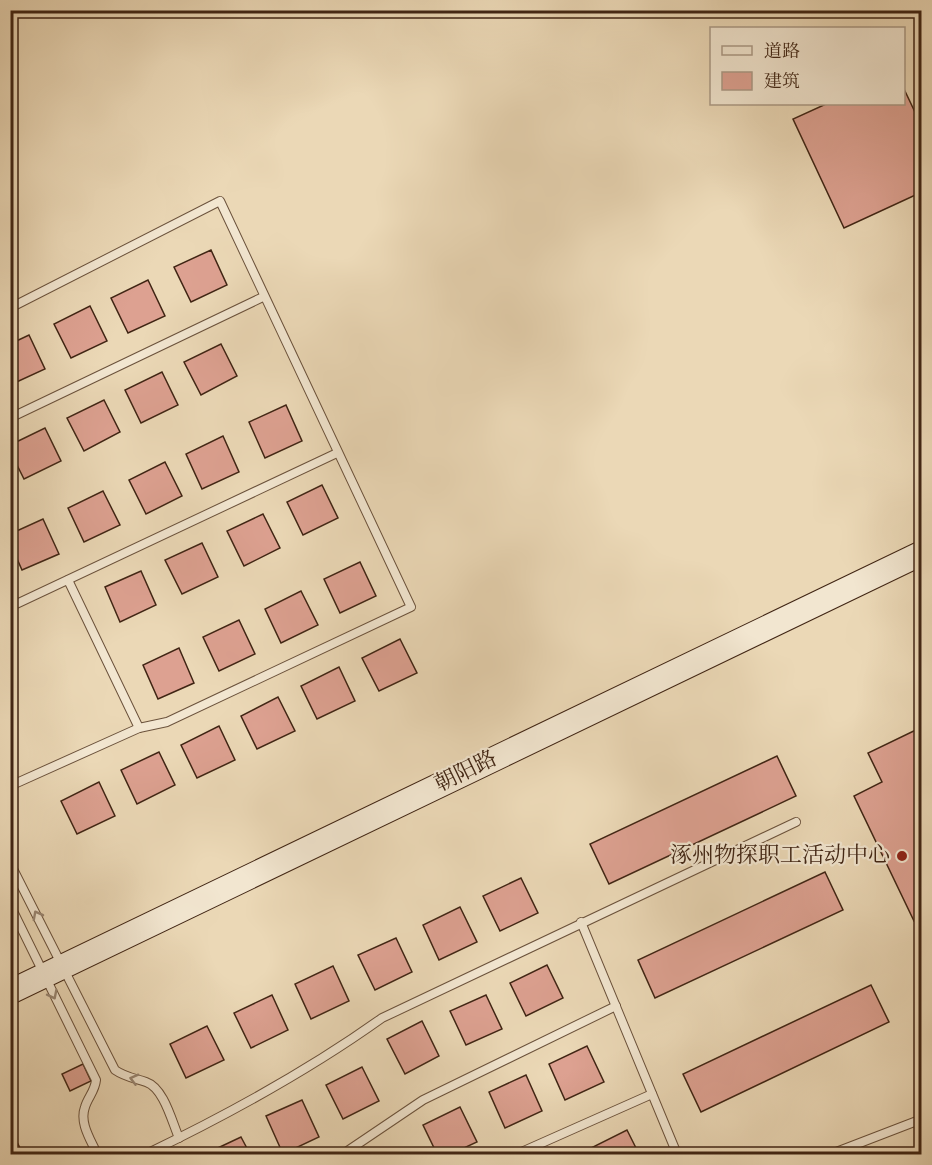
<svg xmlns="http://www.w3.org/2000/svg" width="932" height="1165" font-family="'IM FELL English','Noto Serif SC',serif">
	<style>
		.building { fill: #dda191; stroke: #402514; stroke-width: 1.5 }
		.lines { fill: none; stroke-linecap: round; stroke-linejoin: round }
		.service-casing { stroke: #6b523c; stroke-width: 10 }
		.secondary-casing { stroke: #402514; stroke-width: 26 }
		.service { stroke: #f2e6d0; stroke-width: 8 }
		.secondary { stroke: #f2e6d0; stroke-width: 24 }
		.oneway { stroke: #998672 }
		.poi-dot { fill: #8f2418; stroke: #f2e6d0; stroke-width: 2 }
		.labels { text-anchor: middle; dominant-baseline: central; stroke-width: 4.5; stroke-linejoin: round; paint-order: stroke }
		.street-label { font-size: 22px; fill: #402514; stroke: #f2e6d0 }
		.poi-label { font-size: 22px; fill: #402514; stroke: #f2e6d0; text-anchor: end }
	</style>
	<rect width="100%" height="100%" fill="#ebd8b6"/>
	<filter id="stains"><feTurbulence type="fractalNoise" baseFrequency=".00333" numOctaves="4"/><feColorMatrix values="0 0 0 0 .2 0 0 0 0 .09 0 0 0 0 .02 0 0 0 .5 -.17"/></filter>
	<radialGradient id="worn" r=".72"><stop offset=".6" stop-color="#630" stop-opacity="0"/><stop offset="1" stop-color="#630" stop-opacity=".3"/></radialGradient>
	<g class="building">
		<polygon points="904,89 922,127 922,192 844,228 793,119 826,104 904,104"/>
		<polygon points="211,250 227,285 191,302 174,267"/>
		<polygon points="148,280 165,316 128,333 111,298"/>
		<polygon points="90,306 107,341 71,358 54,324"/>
		<polygon points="29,335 45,369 10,385 10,344"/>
		<polygon points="221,344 237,376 201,395 184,362"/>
		<polygon points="162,372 178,405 141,423 125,390"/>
		<polygon points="104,400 120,432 84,451 67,418"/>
		<polygon points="286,405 302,441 265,458 249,422"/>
		<polygon points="45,428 61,461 24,479 10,451 10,445"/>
		<polygon points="223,436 239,472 202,489 186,454"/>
		<polygon points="165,462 182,496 146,514 129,480"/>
		<polygon points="322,485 338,518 303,535 287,502"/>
		<polygon points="103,491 120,525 84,542 68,508"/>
		<polygon points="263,514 280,548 244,566 227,531"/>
		<polygon points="43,519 59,554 22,570 10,543 10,534"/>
		<polygon points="202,543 218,577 182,594 165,560"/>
		<polygon points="360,562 376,596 340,613 324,579"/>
		<polygon points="141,571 156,605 120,622 105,587"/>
		<polygon points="301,591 318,625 281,643 265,609"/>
		<polygon points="239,620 255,654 219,671 203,637"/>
		<polygon points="400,639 417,673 379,691 362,658"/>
		<polygon points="179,648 194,683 158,699 143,665"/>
		<polygon points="339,667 355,701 317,719 301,686"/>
		<polygon points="278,697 295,731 257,749 241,716"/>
		<polygon points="219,726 235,760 197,778 181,745"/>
		<polygon points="922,727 922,917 914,921 854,796 882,782 868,753"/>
		<polygon points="159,752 175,785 137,804 121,770"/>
		<polygon points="777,756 796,796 609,884 590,844"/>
		<polygon points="99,782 115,816 77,834 61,801"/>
		<polygon points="825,872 843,910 655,998 638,960"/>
		<polygon points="521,878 538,913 500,931 483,896"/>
		<polygon points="460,907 477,942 439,960 423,925"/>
		<polygon points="396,938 412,972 375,990 358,955"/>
		<polygon points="547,965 563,998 526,1016 510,983"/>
		<polygon points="333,966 349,1001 311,1019 295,984"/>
		<polygon points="871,985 889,1022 701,1112 683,1074"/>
		<polygon points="272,995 288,1030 251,1048 234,1013"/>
		<polygon points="486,995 502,1029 466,1045 450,1011"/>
		<polygon points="422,1021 439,1056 405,1074 387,1039"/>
		<polygon points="207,1026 224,1060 186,1078 170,1044"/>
		<polygon points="587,1046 604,1082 565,1100 549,1064"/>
		<polygon points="83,1064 91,1081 70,1091 62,1074"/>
		<polygon points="362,1067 379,1101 343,1119 326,1085"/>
		<polygon points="526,1075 542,1111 505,1128 489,1092"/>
		<polygon points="302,1100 319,1137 283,1154 266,1116"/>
		<polygon points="460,1107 477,1142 451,1154 437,1154 423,1125"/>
		<polygon points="10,1128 23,1154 10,1154"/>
		<polygon points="627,1130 639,1154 592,1154 589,1149"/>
		<polygon points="241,1137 250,1154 205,1154"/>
	</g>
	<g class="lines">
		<defs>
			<g id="service">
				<polyline points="10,308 220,201 411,607 167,722 139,728 10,786"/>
				<polyline points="10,418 263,297"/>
				<polyline points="68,580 139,728"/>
				<polyline points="10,607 337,453"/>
				<path d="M10 863 115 1070C125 1077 134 1078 146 1082 164 1088 172 1122 179 1138"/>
				<path d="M10 905 96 1080C95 1091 88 1097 85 1107 79 1123 91 1140 97 1154"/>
				<polyline points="581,922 677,1154"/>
				<path d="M146 1154C227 1115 308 1071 382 1018L796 822"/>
				<polyline points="343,1154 423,1100 616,1006"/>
				<polyline points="517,1154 652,1094"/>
				<polyline points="831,1154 922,1119"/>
			</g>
			<polyline id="secondary" points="10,992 922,553"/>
		</defs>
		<use href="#service" class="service-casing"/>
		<use href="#secondary" class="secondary-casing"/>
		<use href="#service" class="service"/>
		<use href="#secondary" class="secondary"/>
	</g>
	<defs><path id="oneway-chevron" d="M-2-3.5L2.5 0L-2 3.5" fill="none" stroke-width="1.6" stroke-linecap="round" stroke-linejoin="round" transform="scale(1.5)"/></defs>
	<g class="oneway">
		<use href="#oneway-chevron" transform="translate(37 915) rotate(-118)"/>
		<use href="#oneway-chevron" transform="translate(53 995) rotate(63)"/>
		<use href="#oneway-chevron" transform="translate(134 1079) rotate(-165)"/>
	</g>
	<circle class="poi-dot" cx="902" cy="856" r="6"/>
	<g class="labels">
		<g class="street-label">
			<text transform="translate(466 772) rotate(-26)">朝阳路</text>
		</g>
		<g class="poi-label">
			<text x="890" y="856">涿州物探职工活动中心</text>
		</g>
	</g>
	<rect width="932" height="1165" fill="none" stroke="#ebd8b6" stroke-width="36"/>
	<rect x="12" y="12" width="908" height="1141" fill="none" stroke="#402514" stroke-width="3"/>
	<rect x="18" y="18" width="896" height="1129" fill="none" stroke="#402514" stroke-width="1.5"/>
	<rect x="710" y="27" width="195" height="78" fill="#f2e6d0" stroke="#ab9985" stroke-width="1.5"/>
	<rect x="722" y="46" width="30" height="9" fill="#f2e6d0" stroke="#ab9985" stroke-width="1.5"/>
	<text x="764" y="57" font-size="18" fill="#402514">道路</text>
	<rect x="722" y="72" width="30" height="18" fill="#dda191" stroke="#ab9985" stroke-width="1.5"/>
	<text x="764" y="87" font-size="18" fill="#402514">建筑</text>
	<rect width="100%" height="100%" filter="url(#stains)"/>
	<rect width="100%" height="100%" fill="url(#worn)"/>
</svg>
